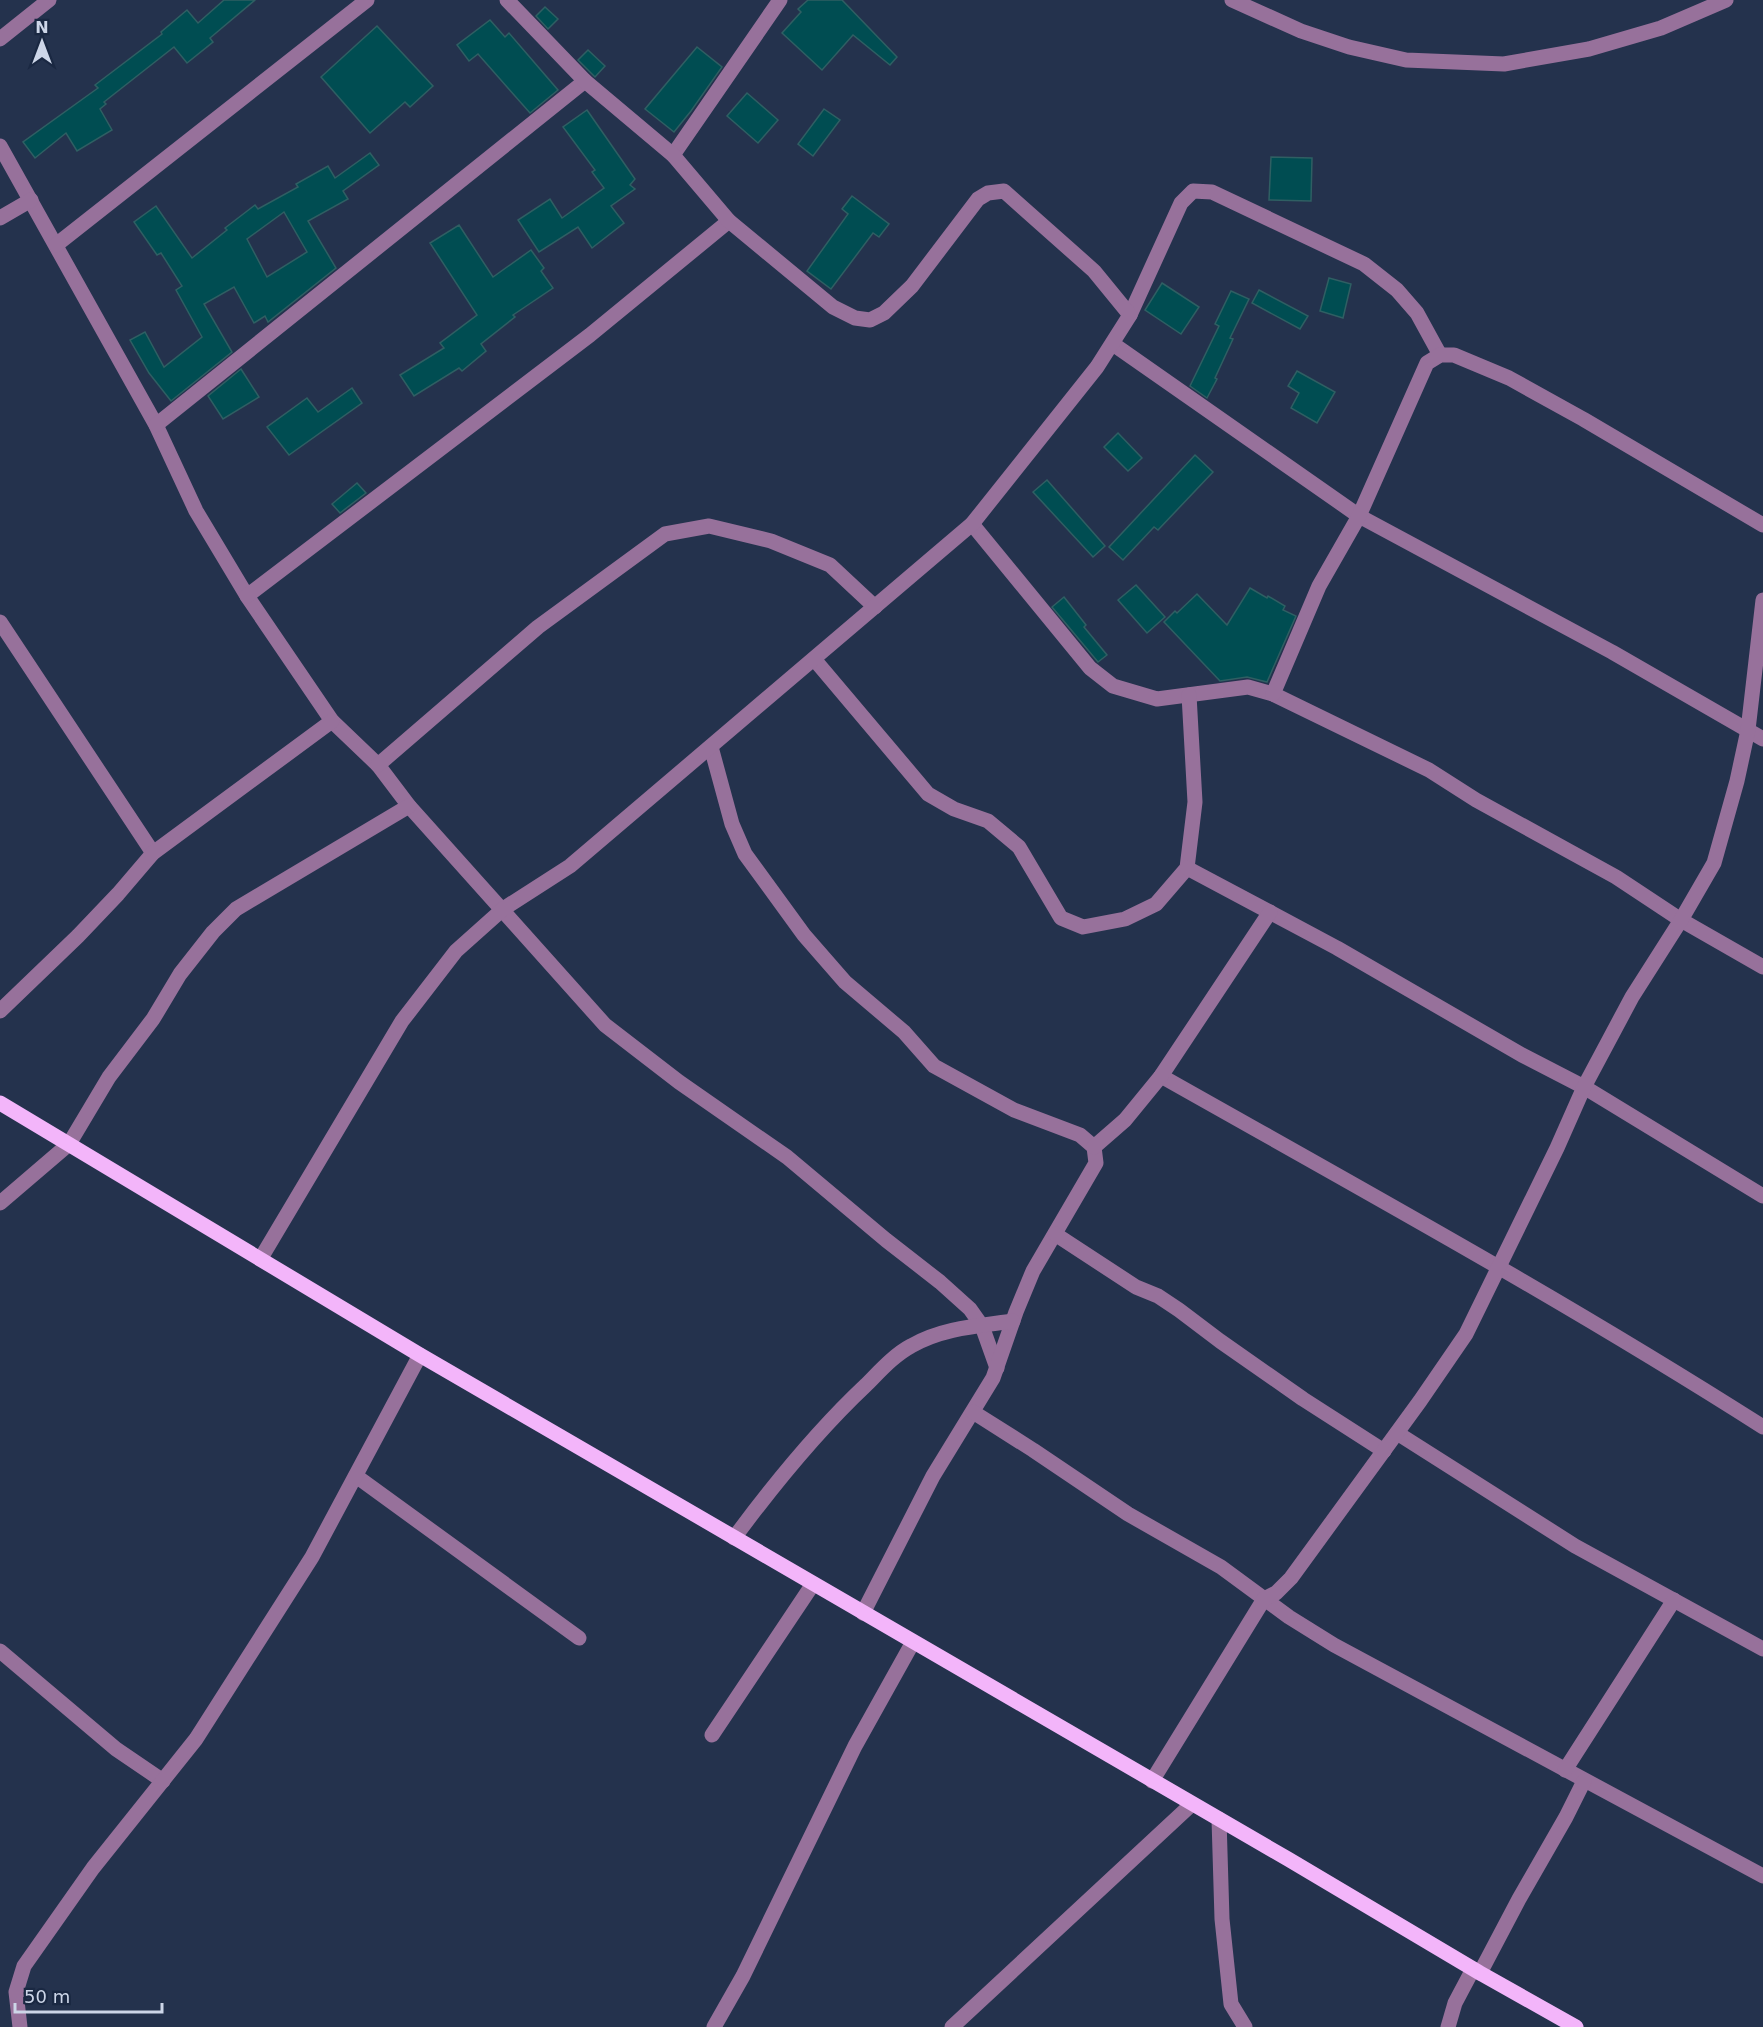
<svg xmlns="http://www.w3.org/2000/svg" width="1763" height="2027" font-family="'DejaVu Sans',sans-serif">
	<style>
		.building { fill: #004d52; stroke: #2f5f63; stroke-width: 1.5; fill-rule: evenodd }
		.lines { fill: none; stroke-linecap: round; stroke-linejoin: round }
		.minor { stroke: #97719b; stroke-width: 15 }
		.major { stroke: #f3b5fa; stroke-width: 15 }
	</style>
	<rect width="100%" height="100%" fill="#24324d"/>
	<g class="building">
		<polygon points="224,0 255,0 210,38 213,42 187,63 174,47 104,102 106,104 100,109 112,130 77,151 66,133 35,158 23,142 98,88 95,85 162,34 161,32 187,10 198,23"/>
		<polygon points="808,0 842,0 897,57 890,65 853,35 822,70 782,33 801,12 798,9"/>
		<polygon points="545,7 558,19 548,29 536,16"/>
		<polygon points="490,20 505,37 509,33 558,90 530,113 478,54 469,61 457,45"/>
		<polygon points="377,26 433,86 410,107 405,102 370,133 321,77"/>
		<polygon points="697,47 722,67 691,111 674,132 645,109"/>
		<polygon points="588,50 605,66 595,77 578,60"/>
		<polygon points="747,93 778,120 758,143 727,116"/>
		<polygon points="824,109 840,120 813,156 798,144"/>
		<polygon points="587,110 635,179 630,185 635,189 611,206 624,223 592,248 578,227 539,252 518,220 550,199 562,218 604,188 592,172 595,170 563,127"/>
		<path d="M370 153 379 165 343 191 348 199 308 221 336 268 268 322 265 316 254 323 234 287 204 304 232 352 171 401 149 373 130 340 145 332 164 367 202 337 176 290 182 286 161 253 157 255 134 222 156 206 192 258 227 230 225 228 255 205 258 209 298 187 296 184 328 166 335 178ZM284 212 307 252 267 277 247 239Z"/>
		<polygon points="1271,157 1312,158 1311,201 1269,200"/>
		<polygon points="852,196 889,224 879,237 873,233 831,289 807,271 848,214 842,209"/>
		<polygon points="459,225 493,277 531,250 544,268 541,271 553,288 513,315 515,317 481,344 486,351 462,371 459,368 414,396 400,375 444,348 440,343 477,315 430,243"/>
		<polygon points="1329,278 1351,284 1343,318 1320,311"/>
		<polygon points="1162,283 1199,307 1181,334 1145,310"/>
		<polygon points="1259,290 1308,316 1300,329 1252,303"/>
		<polygon points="1231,291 1249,299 1230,338 1233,339 1215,378 1217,379 1207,398 1190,386 1219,326 1215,324"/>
		<polygon points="241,369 259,397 223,419 208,396"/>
		<polygon points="1297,371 1335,392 1317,423 1291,408 1299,393 1288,386"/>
		<polygon points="352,388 362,403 289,455 267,427 307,398 318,412"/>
		<polygon points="1118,433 1142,458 1128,471 1104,447"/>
		<polygon points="1195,455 1213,472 1158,530 1154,527 1123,560 1109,547"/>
		<polygon points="1047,480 1105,546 1093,557 1033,492"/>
		<polygon points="357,483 366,493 340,513 332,504"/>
		<polygon points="1136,585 1165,617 1147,633 1118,600"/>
		<polygon points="1250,588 1267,598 1268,596 1285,606 1283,610 1296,616 1267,682 1247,677 1220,681 1164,622 1175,611 1177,613 1197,594 1227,625"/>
		<polygon points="1064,597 1086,625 1084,627 1107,655 1098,662 1052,607"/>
	</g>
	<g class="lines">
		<g class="minor">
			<polyline points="1232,0 1301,31 1349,47 1406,60 1504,64 1589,49 1661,28 1726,0"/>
			<polyline points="0,39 49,0"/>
			<polyline points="0,146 156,425 196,511 247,596 332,721 378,765 409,806 605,1025 679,1082 787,1157 886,1240 940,1282 970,1309 982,1326 997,1368"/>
			<polyline points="673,155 780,0"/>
			<polyline points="0,218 31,200"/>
			<polyline points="56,245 367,0"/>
			<polyline points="1130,315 1181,203 1193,191 1212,192 1364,264 1397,290 1417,313 1440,355"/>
			<polyline points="1113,344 1359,516 1612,652 1763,739"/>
			<polyline points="156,425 585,81"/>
			<polyline points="972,524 1090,668 1113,686 1157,699 1248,687 1273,694 1429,770 1476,800 1616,877 1681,920 1763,967"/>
			<polyline points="247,596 590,335 729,221"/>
			<polyline points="0,622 153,853"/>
			<polyline points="814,659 928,794 954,809 988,821 1019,847 1061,918 1083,927 1125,919 1156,904 1187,868 1195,802 1189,695"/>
			<polyline points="1273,694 1319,586 1359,516 1427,363 1440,355 1454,355 1509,378 1583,419 1763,525"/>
			<polyline points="711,747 732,824 745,854 804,935 845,982 904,1032 934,1066 1014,1110 1080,1135 1094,1147 1096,1163 1033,1271 1016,1312 993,1378 933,1476 863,1613"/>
			<polyline points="378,765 538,627 665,534 709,526 771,541 830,565 875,607"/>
			<polyline points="1187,868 1337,948 1522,1055 1584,1087 1763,1196"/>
			<polyline points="0,1011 78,936 118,894 153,853 332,721"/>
			<path d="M1161 1076C1363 1190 1567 1302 1763 1427"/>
			<polyline points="1094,1147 1125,1120 1161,1076 1270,912"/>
			<polyline points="0,1203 69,1144 109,1077 153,1019 180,974 213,932 236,909 409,806"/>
			<polyline points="1055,1234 1136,1287 1158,1296 1179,1310 1220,1341 1303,1399 1384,1451"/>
			<polyline points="261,1258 402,1021 456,951 503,909 570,866 972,524 1097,367 1130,315 1094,271 1004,191 988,193 978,199 912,286 884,313 870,320 855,318 833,307 729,221 673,155 585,81 507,0"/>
			<polyline points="973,1412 1033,1450 1128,1514 1221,1567 1289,1617 1334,1645 1763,1876"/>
			<polyline points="1397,1433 1575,1546 1763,1649"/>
			<polyline points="356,1476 579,1638"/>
			<path d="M734 1538C774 1484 817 1431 866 1385 879 1372 894 1355 911 1346 942 1328 978 1326 1013 1321"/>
			<polyline points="0,1651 116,1749 163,1781"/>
			<polyline points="712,1735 813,1584"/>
			<polyline points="1565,1770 1674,1600"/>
			<polyline points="1152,1781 1264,1599 1276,1593 1291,1578 1420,1401 1466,1334 1557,1148 1584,1087 1632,997 1681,920 1714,863 1737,781 1748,730 1763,600"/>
			<polyline points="1219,1819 1222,1919 1231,2004 1245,2027"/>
			<polyline points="1480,1973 1519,1899 1566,1817 1584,1781"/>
			<polyline points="20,2027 16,1992 24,1966 93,1868 196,1739 312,1557 420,1355"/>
			<polyline points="714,2027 743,1976 855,1746 913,1642"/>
			<polyline points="952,2027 1192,1804"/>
			<polyline points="1448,2027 1455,2003 1473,1969"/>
		</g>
		<polyline class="major" points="0,1103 420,1355 1288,1859 1480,1973 1576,2027"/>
	</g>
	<g transform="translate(42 42)" stroke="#1a2842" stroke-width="4.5" paint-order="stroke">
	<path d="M0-4.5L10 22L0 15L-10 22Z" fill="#cdd6e8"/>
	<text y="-9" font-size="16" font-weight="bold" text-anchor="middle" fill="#cdd6e8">N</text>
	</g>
	<path d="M15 2003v9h147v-9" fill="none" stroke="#cdd6e8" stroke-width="3"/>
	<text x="24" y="2003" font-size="18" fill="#cdd6e8" stroke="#1a2842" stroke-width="4.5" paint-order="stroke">50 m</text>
</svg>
